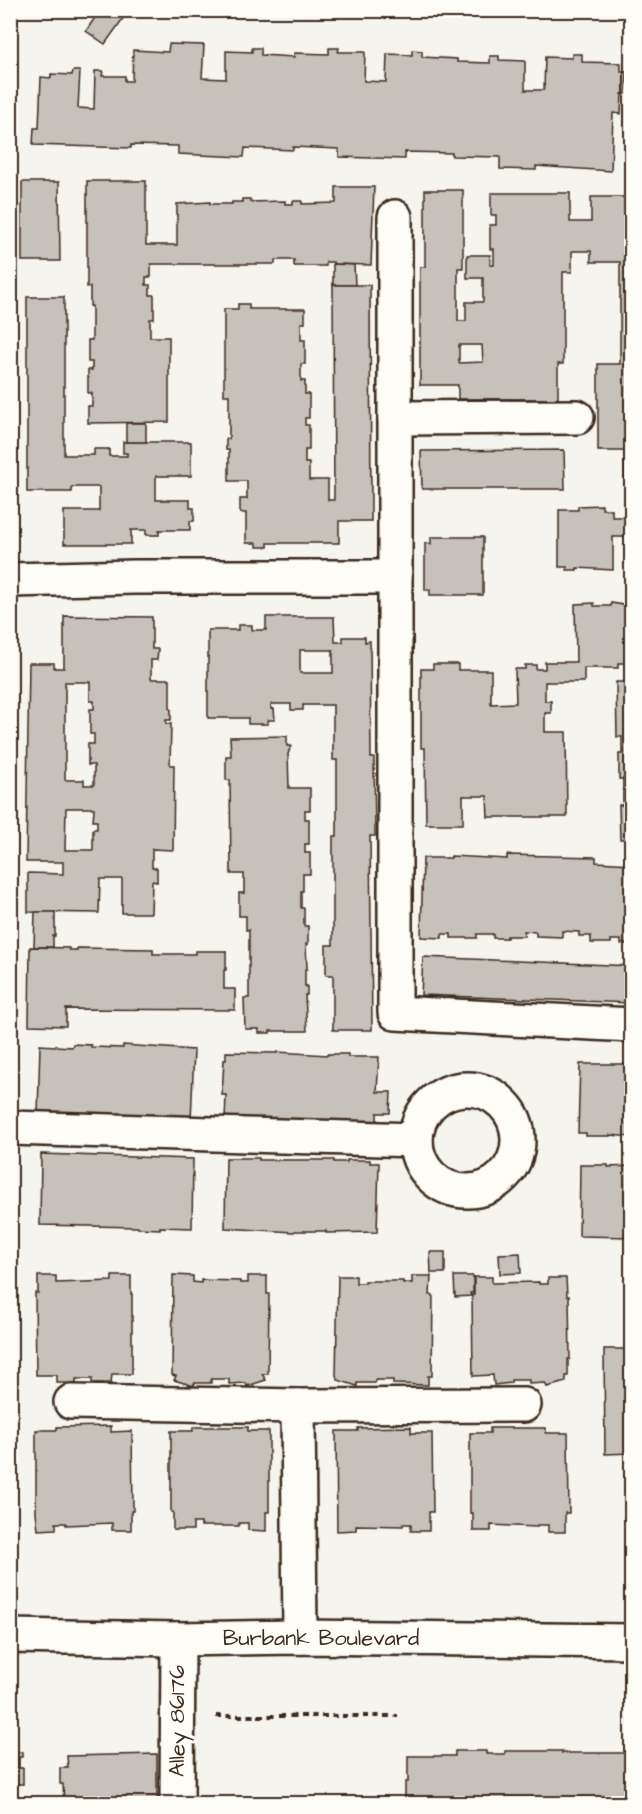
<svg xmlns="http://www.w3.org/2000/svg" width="642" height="1814" font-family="'Architects Daughter',sans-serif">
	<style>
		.building { fill: #c7c1bb; stroke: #3b2a1e; stroke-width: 1.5; fill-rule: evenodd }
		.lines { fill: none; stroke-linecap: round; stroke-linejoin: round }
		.minor-casing { stroke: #3b2a1e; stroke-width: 38 }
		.major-casing { stroke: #3b2a1e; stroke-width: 38 }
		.path { stroke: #3b2a1e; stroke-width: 4; stroke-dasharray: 6 4.5; stroke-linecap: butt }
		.minor { stroke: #fdfcf7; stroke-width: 33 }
		.major { stroke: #fdfcf7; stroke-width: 33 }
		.labels { text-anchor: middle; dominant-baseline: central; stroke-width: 6; stroke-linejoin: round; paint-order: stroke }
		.street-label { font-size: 22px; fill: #3b2a1e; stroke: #fdfcf7 }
	</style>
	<rect width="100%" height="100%" fill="#f5f4ee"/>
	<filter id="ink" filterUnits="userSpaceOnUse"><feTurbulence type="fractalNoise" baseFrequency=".0167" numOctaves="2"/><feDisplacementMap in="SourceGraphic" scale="12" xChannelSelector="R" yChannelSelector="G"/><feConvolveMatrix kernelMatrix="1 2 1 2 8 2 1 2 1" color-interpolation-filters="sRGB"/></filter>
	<g filter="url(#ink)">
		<g class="building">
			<polygon points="100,10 129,10 105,44 86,31"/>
			<polygon points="449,10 449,14 429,14 429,12 421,11"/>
			<polygon points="477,10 532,10 532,12 504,12 503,16 477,15"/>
			<polygon points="169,44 204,45 202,78 226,79 226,51 252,52 252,48 261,48 261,55 294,57 294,53 329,54 329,48 339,48 338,52 365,52 364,81 386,82 387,54 412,55 412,50 422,51 422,57 457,59 457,62 490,63 490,56 499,56 499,60 525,61 525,90 544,90 545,57 572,58 572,54 582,54 582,62 621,63 621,72 627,72 626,94 622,94 621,114 613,113 611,171 536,166 536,170 500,169 500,157 452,156 452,153 405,152 405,159 339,157 339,149 293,147 293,150 245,148 244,157 178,154 178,146 131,145 131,148 33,145 34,128 39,128 41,77 51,78 51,74 72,75 73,71 80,71 78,108 94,109 95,71 103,71 102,76 125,76 125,81 132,81 133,50 168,52"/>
			<polygon points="87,181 146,181 146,245 177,245 177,204 210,202 210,204 232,204 232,202 242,202 242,199 250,199 250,202 285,201 285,204 293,204 293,201 302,201 302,204 336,203 336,187 374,187 371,265 333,264 333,262 326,262 326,266 294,266 294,260 275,260 275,264 151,264 151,277 146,277 146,285 150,285 150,295 154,295 154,319 150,319 150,337 169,337 169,422 88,423 88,406 92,406 92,393 88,393 88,370 92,370 92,362 88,362 88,340 92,340 92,306 90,306 90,287 87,287"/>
			<polygon points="22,182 59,182 60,261 22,261"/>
			<path d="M425 190H463V268H458V321H466V302H483V278H467V255H490V265H494V249H490V225H496V215H491V193H570V222H591V197H632V563H626V537H613V570L577 568V570H567V567H559V510H578V506L602 505V509H612V517H625V451H598V364H620V262H591V251H572V272H563V364H558V399H458V385H420V267H425ZM459 345H482L483 362 459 363Z"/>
			<polygon points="333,264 354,265 355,285 333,285"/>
			<polygon points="333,285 370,285 371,521 339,521 339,543 268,543 268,547 257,547 257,543 246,543 246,513 240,513 240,499 247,499 247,481 229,481 229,450 226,450 226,439 229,439 229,395 224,395 224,309 238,309 238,304 249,304 249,309 305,309 305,323 301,323 301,340 305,340 305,364 301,364 301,381 305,381 305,394 309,394 309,418 305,418 305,425 309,425 309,450 305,450 305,463 309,463 309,480 328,480 328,500 334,500"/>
			<polygon points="27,297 64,297 64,455 94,455 94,449 109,449 109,456 127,456 127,453 123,453 123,442 191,442 191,476 156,476 156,500 190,500 190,508 194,508 194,521 190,521 190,530 159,530 159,535 146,535 146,530 131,530 131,544 64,544 64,511 99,511 99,487 72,487 72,492 27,492"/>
			<rect x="126" y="423" width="20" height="19"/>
			<polygon points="564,450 565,489 422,489 421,451"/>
			<polygon points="431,537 483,537 483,595 430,595 430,590 425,590 425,543 431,544"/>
			<polygon points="594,603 594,606 611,606 611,603 629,606 629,624 632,624 632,839 620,839 619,805 623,805 623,779 619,779 619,754 622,754 622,737 617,737 616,682 627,682 627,663 618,663 618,668 584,668 584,682 545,682 545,701 551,701 551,713 545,713 545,732 566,732 567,817 488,817 487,796 463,796 463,824 426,824 425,748 421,748 421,669 433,669 433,664 458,664 458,670 491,670 491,704 516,703 515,669 525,669 525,665 536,665 536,669 545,669 545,662 576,662 575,604"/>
			<path d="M64 616 152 617V649H158L157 660H151V679H170V709H171V720H166V724H171L170 765H174L173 850 152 849V868H157V882L152 881 151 913H122V879H100L99 913 28 912V873L63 874V862H26L29 663H54V668H64ZM65 682H90V701H94V709H90V734H94V744H88V765H94V785H84V780H65ZM66 808H94L93 821H97V829H93V850H65Z"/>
			<path d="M266 617H334L335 642H343V637H365V642L370 641 371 758H374L375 836H370L372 1030H333V975H326V945H333V836H337V760H333V705H303V710H291V704H271V709H274L275 720H268V724H248V718H208V630H238V625H252V630H266ZM300 650H333V673H300Z"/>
			<polygon points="287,736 287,746 291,746 288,754 289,788 310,788 310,810 305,810 305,819 309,819 309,844 305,844 305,853 310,853 310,874 303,874 303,891 301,891 301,908 304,908 304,926 308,926 308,944 306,944 307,969 305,969 305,986 307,986 307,995 305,995 307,1031 270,1031 270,1033 259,1033 259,1029 245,1029 244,998 249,998 249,930 246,930 246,916 239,916 239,893 244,893 244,874 231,874 230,780 226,780 226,756 231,756 230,737"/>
			<polygon points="507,855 596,857 596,862 632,864 632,944 621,944 621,940 611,940 611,943 591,943 591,936 579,936 579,932 562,931 562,937 536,936 536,932 524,931 524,936 507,936 507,938 493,938 493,934 477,934 477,938 451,938 451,934 442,934 442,938 421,937 423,858 451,858 451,856 507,859"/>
			<polygon points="35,912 55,912 55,936 53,936 53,947 34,947"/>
			<polygon points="30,947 69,948 69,950 77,950 77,948 153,949 153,954 195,954 195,951 226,951 226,970 224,970 224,989 235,989 235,1010 66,1009 66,1026 29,1025"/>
			<polygon points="423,957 632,966 632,1003 421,995"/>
			<polygon points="73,1044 91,1045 91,1047 123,1048 123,1045 194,1050 191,1121 38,1114 40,1045 72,1047"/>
			<polygon points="226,1052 277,1053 277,1052 328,1055 328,1054 348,1054 348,1057 379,1057 377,1092 391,1092 390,1113 377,1113 377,1126 225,1121 226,1095 222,1095 224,1060 226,1060"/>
			<polygon points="580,1064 632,1064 632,1137 610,1135 610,1136 586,1136 586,1133 578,1133"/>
			<polygon points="41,1154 193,1159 192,1228 160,1227 160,1229 138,1228 138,1227 40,1225"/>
			<polygon points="226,1158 259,1158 259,1160 334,1160 334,1162 347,1162 347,1160 370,1160 370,1163 379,1163 377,1232 326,1233 326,1231 295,1231 294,1232 225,1228"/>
			<polygon points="580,1165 608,1165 608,1167 632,1166 632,1237 579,1236"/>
			<polygon points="430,1252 445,1252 445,1273 431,1273"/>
			<polygon points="520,1253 521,1273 500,1274 499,1254"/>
			<polygon points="173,1275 193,1276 193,1282 201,1283 201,1280 240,1281 240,1283 248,1283 248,1276 267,1276 267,1294 269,1294 268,1374 262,1374 266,1380 247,1386 246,1383 229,1384 229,1379 211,1379 211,1383 194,1383 194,1386 174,1380 176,1376 172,1375"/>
			<polygon points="38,1276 56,1276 56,1283 112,1281 112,1276 131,1276 131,1294 132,1294 132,1374 112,1374 111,1383 92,1383 92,1379 76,1379 76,1383 57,1383 57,1375 36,1375 35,1293 38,1293"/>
			<polygon points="338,1276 356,1276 356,1283 365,1283 365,1281 403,1281 403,1283 412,1283 412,1276 431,1276 430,1295 433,1295 432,1376 428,1376 428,1385 393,1384 393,1380 375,1380 375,1383 357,1383 357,1386 338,1380 336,1375"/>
			<polygon points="454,1276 473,1276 473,1293 470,1293 471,1296 455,1297"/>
			<polygon points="474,1277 492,1277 492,1283 539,1282 539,1284 548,1284 548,1278 566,1278 567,1296 569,1296 570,1359 568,1359 568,1376 566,1376 566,1382 547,1387 545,1383 529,1384 529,1380 511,1380 511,1383 494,1385 493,1375 473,1376 472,1295 474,1295"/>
			<polygon points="604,1349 632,1349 632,1453 605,1454"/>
			<polygon points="111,1426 111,1432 132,1431 133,1511 131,1511 131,1530 112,1530 112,1523 66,1525 66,1523 56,1523 56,1529 38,1530 36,1512 36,1430 57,1430 57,1427"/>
			<polygon points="193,1427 248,1427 248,1431 269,1431 269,1512 266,1512 266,1531 248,1530 248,1523 239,1523 239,1526 201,1526 201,1523 193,1523 193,1530 173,1530 173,1512 171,1512 171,1431 193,1431"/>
			<polygon points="411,1427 411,1433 432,1433 433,1512 429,1512 429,1531 411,1531 411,1524 403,1524 403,1526 356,1525 356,1530 337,1531 336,1431 358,1431 358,1428"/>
			<polygon points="490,1428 546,1428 546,1433 568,1433 569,1513 565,1513 565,1532 548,1532 548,1525 537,1525 537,1527 491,1525 491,1531 473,1531 473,1513 470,1513 470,1433 490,1433"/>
			<polygon points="455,1751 486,1751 486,1754 505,1754 505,1751 562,1751 562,1753 632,1753 632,1804 405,1804 405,1782 408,1782 408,1756 455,1756"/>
			<polygon points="10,1752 22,1752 22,1757 19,1757 19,1768 23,1768 23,1784 16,1784 16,1804 10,1804"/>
			<polygon points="157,1754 157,1804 64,1804 63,1784 60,1784 60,1768 68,1768 67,1756"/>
		</g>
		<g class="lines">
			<defs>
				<g id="minor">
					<polyline points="395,418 577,417"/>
					<polyline points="395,577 395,1013 632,1025"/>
					<polyline points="10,580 135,577 395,577 395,217"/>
					<circle cx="467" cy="1140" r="51"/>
					<polyline points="10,1128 416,1140"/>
					<polyline points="71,1402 298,1406"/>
					<polyline points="300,1637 298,1406 524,1405"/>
					<polyline points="177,1804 178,1639"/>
				</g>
				<polyline id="major" points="10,1636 178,1639 300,1637 632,1641"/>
			</defs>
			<use href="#minor" class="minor-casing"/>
			<use href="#major" class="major-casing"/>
			<polyline class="path" points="216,1716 398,1716"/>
			<use href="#minor" class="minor"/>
			<use href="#major" class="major"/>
		</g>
	</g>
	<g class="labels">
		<g class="street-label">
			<text x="321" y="1638">Burbank Boulevard</text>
			<text transform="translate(177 1721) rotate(-90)">Alley 86176</text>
		</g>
	</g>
	<rect width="642" height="1814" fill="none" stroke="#fdfcf7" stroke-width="36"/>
	<rect x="18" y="18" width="606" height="1778" fill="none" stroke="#3b2a1e" stroke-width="2" filter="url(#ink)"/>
</svg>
